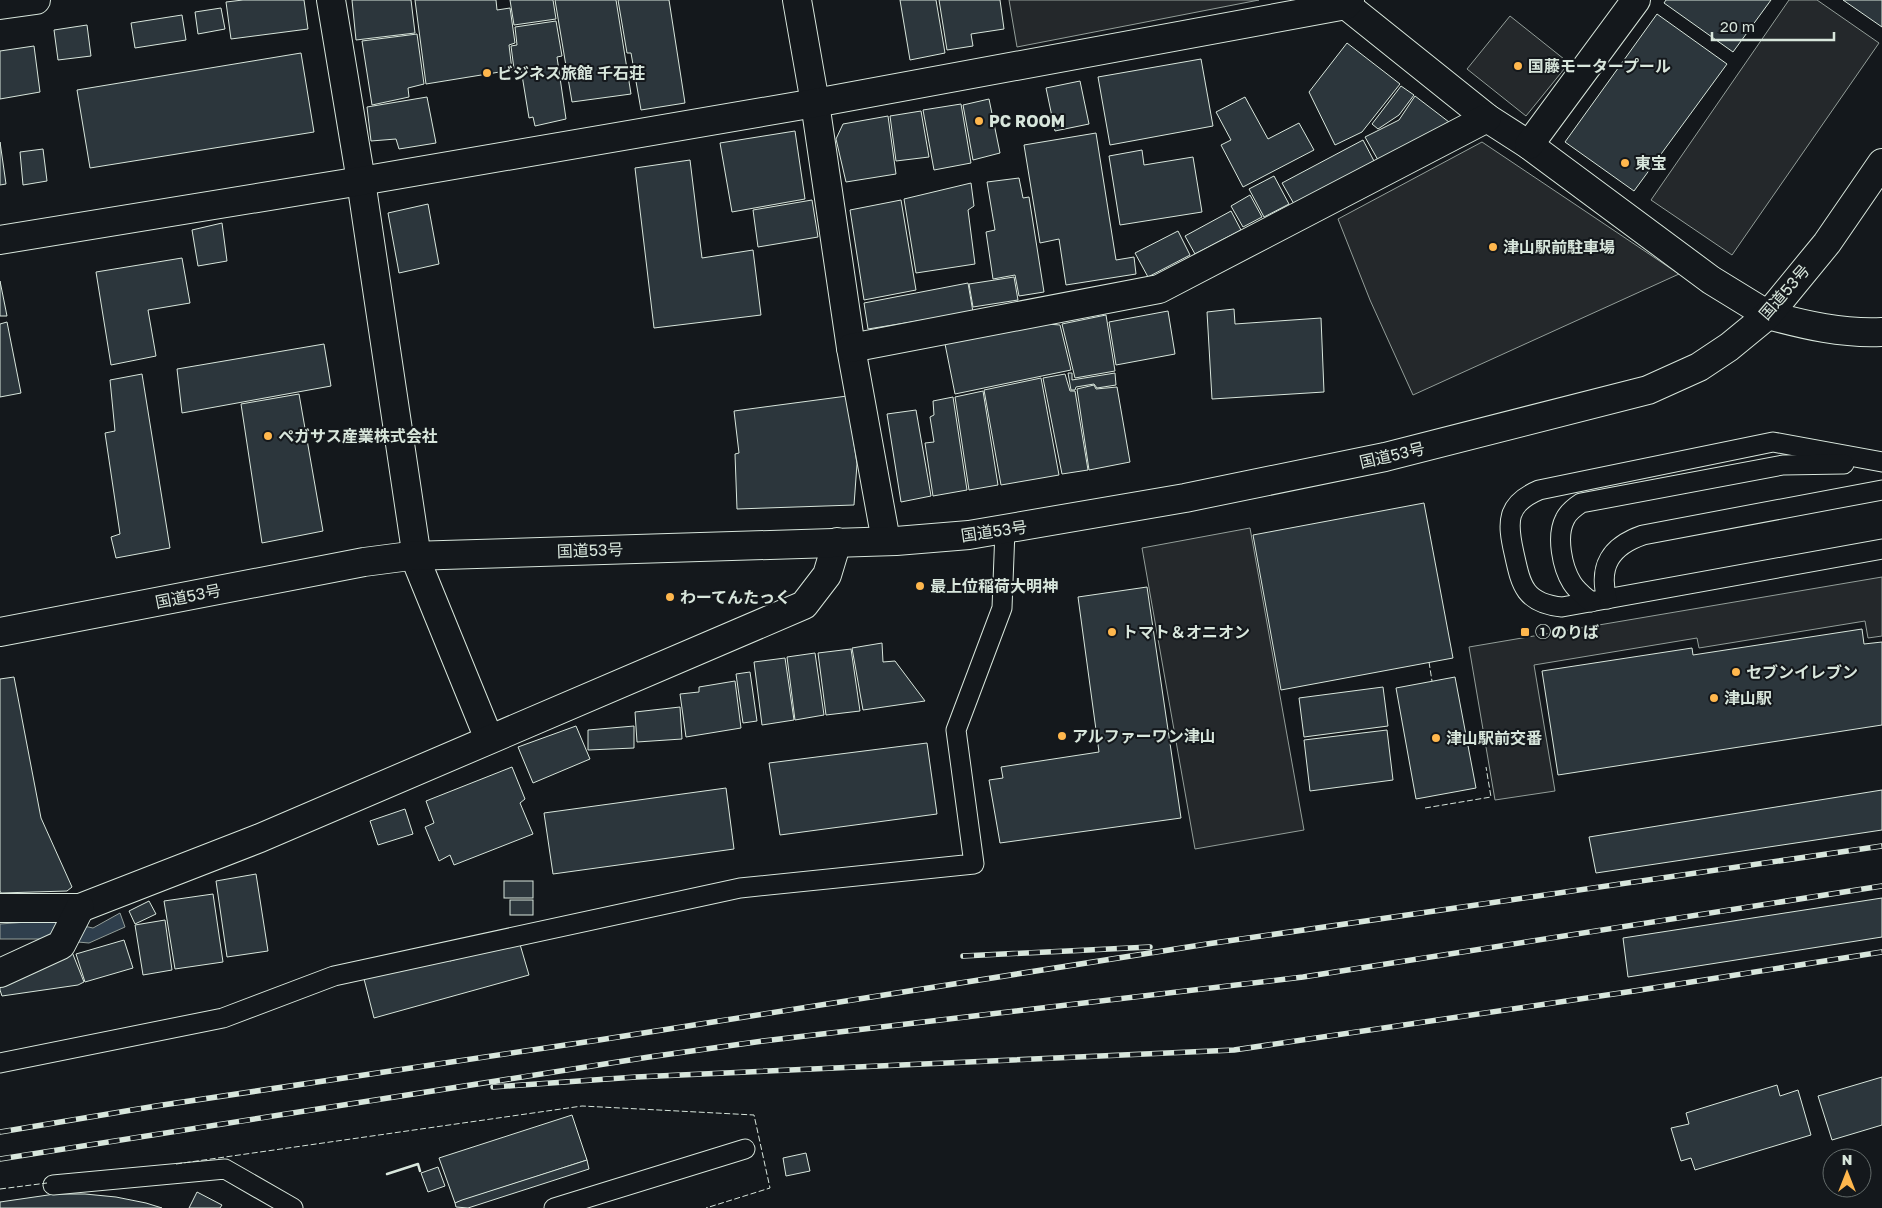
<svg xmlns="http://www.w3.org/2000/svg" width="1882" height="1208" font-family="'Golos Text','Noto Sans JP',sans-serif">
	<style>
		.parking { fill: #24282b; stroke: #939e99 }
		.water { fill: #2f3f4d; stroke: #939e99 }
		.building { fill: #2c363c; stroke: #d8e6dc }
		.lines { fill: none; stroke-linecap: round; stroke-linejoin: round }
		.service-casing { stroke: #d8e6dc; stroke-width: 21 }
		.minor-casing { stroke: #d8e6dc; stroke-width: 30 }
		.tertiary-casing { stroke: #d8e6dc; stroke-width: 30 }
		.trunk-casing { stroke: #d8e6dc; stroke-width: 30 }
		.service { stroke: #14181c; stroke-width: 19 }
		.minor { stroke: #14181c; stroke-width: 28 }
		.tertiary { stroke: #14181c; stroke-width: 28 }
		.trunk { stroke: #14181c; stroke-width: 28 }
		.rail-casing { stroke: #d8e6dc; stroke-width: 5.5 }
		.rail { stroke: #14181c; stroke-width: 4; stroke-dasharray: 11; stroke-linecap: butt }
		.fence { stroke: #d8e6dc; stroke-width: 1; stroke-dasharray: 6 2.5; stroke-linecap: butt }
		.wall { stroke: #d8e6dc; stroke-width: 2.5 }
		.poi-dot { fill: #ffb74d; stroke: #14181c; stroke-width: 2 }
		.labels { text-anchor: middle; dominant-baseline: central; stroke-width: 4; stroke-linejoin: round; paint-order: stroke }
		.poi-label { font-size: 16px; font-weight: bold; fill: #d8e6dc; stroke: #14181c; text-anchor: start }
		.street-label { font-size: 16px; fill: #d8e6dc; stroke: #14181c }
	</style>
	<rect width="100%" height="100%" fill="#14181c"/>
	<g class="parking">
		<polygon points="1009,0 1259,0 1017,47"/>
		<polygon points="1789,0 1817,0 1879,43 1732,255 1651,200"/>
		<polygon points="1510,16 1569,63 1526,116 1467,69"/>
		<polygon points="1482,142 1679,274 1413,395 1370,300 1338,219"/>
		<polygon points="1250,528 1304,830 1195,849 1142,548"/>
		<polygon points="1882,577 1882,636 1868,638 1865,621 1699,648 1697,638 1534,665 1555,791 1495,800 1469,647"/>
	</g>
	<polygon class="water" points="120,913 125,927 89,943 44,939 0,939 0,924 56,920 93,928"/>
	<g class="building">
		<polygon points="243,0 304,0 308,29 231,39 226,2"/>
		<polygon points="352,0 411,0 415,33 356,40"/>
		<polygon points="415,0 496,0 497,10 510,8 515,43 509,45 512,70 426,84"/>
		<polygon points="510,0 553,0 556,19 514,25"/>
		<polygon points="555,0 616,0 631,94 572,102"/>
		<polygon points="618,0 669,0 685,103 641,110 631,53 627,53"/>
		<polygon points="900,0 936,0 945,53 910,60"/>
		<polygon points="939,0 1000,0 1004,29 971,34 973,46 947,50"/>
		<polygon points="1666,0 1771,0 1733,52 1664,3"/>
		<polygon points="1843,0 1882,0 1882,27"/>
		<polygon points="221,8 225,29 198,34 195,12"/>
		<polygon points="1657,14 1727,64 1634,191 1565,142"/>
		<polygon points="182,15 186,40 135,48 131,23"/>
		<polygon points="556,21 562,56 557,57 566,119 535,126 533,117 529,118 521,69 514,69 511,46 517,45 515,27"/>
		<polygon points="87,25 91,56 58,60 54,30"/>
		<polygon points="417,34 424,84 408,88 409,97 372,105 362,41"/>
		<polygon points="1347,43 1400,84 1362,132 1335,145 1309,92"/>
		<polygon points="34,46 40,92 0,99 0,51"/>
		<polygon points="301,53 314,132 90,168 77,90"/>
		<polygon points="1201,59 1213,126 1110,145 1098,77"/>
		<polygon points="1080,81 1089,124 1055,131 1046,88"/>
		<polygon points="1401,86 1414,95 1399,115 1378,129 1372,124"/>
		<polygon points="1415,96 1449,122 1378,160 1365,137 1399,120"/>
		<polygon points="427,97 436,143 399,149 396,139 371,141 367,107"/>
		<polygon points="1245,97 1268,139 1299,123 1314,150 1243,187 1221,145 1231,140 1216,112"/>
		<polygon points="989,99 1000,153 973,160 963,105"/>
		<polygon points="961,104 971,163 934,170 923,110"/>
		<polygon points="921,111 929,157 896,161 890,116"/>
		<polygon points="888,116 896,174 846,182 836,139 843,124"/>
		<polygon points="795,131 805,199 732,212 720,143"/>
		<polygon points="1096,133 1116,260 1134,257 1136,274 1066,285 1059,239 1040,243 1024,145"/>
		<polygon points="1363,140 1374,161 1294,204 1282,183"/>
		<polygon points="0,142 6,184 0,185"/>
		<polygon points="43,149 47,181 23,185 20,152"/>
		<polygon points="1142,150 1144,165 1193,157 1202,212 1120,225 1109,156"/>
		<polygon points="690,160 702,258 753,250 761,315 654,328 635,168"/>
		<polygon points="1274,176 1289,204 1264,217 1249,189"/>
		<polygon points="1019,178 1023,198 1029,197 1044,292 1019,296 1015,275 993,279 986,232 995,230 987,182"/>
		<polygon points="971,183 974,206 968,210 975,264 916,273 904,199"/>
		<polygon points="1250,195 1262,217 1243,227 1231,206"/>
		<polygon points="812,200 818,237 758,247 753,210"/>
		<polygon points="901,200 916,290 864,300 850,210"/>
		<polygon points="428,204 439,264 399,273 388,213"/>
		<polygon points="1231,211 1241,230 1195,254 1185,236"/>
		<polygon points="222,223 227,261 198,266 192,230"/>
		<polygon points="1178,231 1190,255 1148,277 1135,253"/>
		<polygon points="182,258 190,303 148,310 156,356 111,365 96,272"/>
		<polygon points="1014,277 1018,300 973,307 969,284"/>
		<polygon points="0,281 7,316 0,316"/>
		<polygon points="968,283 973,312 868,329 864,303"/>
		<polygon points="1234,309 1235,324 1321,318 1324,392 1212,399 1207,312"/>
		<polygon points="1168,311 1175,354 1116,365 1109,322"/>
		<polygon points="1106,315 1115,371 1075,378 1062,324"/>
		<polygon points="7,322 21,393 0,397 0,324"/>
		<polygon points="1047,324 1060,325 1071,370 955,394 945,344"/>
		<polygon points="324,344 331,386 182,413 177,369"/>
		<polygon points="1068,373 1072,373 1072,380 1115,373 1116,385 1097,388 1094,384 1076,387 1075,390 1071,390"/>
		<polygon points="142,374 170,548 116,558 111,537 120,534 105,433 115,431 110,380"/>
		<polygon points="1065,374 1070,391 1075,391 1088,470 1062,474 1043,378"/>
		<polygon points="1041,378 1059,475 1001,485 984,390"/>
		<polygon points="1094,385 1096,389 1117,387 1130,462 1089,470 1077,389"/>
		<polygon points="983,391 998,485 969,490 955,397"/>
		<polygon points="299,394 323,531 262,543 241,404"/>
		<polygon points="847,396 857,464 854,505 737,509 735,454 739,453 734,411"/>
		<polygon points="953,397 967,490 933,496 925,443 934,442 930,417 934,415 933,401"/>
		<polygon points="916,410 931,496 901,502 887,414"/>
		<polygon points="1424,503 1453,658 1281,690 1253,535"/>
		<polygon points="1147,587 1181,818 1000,843 989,780 1003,778 1001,767 1099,752 1078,597"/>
		<polygon points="1862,629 1864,644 1882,642 1882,725 1558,775 1542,671 1692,648 1693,655"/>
		<polygon points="882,643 883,662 895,661 925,701 863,710 852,648"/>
		<polygon points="851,649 860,711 826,715 818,653"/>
		<polygon points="815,653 824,715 795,720 787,657"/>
		<polygon points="785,658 794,720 762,725 754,662"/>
		<polygon points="750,672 757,721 743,723 736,674"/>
		<polygon points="14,677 41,818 72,887 67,891 1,893 0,891 0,679"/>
		<polygon points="1455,677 1476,788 1416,799 1396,688"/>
		<polygon points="735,681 741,728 686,737 680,694 699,692 699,687"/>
		<polygon points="1383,687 1388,726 1304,737 1299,698"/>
		<polygon points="680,707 682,739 637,742 635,712"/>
		<polygon points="576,726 590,759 533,783 518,747"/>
		<polygon points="634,726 634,748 588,750 588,730"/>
		<polygon points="1387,730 1393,780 1310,791 1304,740"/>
		<polygon points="927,743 937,814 780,835 769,763"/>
		<polygon points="512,767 525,799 520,803 533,834 454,865 450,855 439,861 425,827 434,823 426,801"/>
		<polygon points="726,788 734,849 553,874 544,813"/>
		<polygon points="1882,790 1882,830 1596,873 1589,837"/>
		<polygon points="405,809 413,834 378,845 370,821"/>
		<polygon points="256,874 268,951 227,957 216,881"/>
		<rect x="504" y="881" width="29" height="17"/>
		<polygon points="213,894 223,962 175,969 164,901"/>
		<polygon points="1882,898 1882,937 1628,977 1623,938"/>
		<rect x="510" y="900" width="23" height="15"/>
		<polygon points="149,901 156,914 135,924 129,911"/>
		<polygon points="165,920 172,970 143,975 135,925"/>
		<polygon points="124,940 133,968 85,982 76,954"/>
		<polygon points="519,941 529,975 374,1018 363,975 447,952 450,961"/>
		<polygon points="72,952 84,982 78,985 2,996 0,990 0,982"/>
		<polygon points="1882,1077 1882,1125 1832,1140 1818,1096"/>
		<polygon points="1777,1085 1780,1096 1798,1090 1811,1135 1695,1170 1691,1158 1681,1161 1671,1128 1689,1124 1686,1113"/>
		<polygon points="572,1115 587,1160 455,1203 439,1158"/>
		<polygon points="806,1153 810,1171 786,1176 783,1158"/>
		<polygon points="587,1160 589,1169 468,1208 456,1207 455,1203 462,1200"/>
		<polygon points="438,1167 445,1186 428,1192 421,1173"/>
		<polygon points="197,1192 222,1205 220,1208 189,1208"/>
		<polygon points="55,1194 85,1194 116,1197 146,1203 162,1208 0,1208 0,1202"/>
	</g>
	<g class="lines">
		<defs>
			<g id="service">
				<path d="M1882 462 1773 442 1539 490C1506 504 1507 522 1514 553 1521 585 1524 603 1562 607L1882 549"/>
				<path d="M1607 599C1598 566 1611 546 1643 535L1882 490"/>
				<path d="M1591 602C1584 596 1577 591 1572 583 1562 567 1556 536 1565 519 1568 512 1575 507 1581 503L1783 465 1844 464"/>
				<polyline points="0,1063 223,1018 334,976 740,888 974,864 956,730 1002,608 1005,530"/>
				<polyline points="53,1185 225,1169 293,1208"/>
				<polyline points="554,1208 745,1149"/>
			</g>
			<g id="minor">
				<polyline points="331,0 361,181 418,565 489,739"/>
				<polyline points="797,0 815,103 851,348 886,541"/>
				<polyline points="0,5 36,0"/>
				<polyline points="1346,5 1487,118 1529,145 1711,280 1768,315"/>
				<polyline points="1529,145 1636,0"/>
				<polyline points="0,240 361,181 815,103 1346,5 1350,0"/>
				<polyline points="851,348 1159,289 1487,118"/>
				<polyline points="0,908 80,908 260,838 804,605 827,575 837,542"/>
				<polyline points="0,973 61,945 80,908"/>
			</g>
			<path id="tertiary" d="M1768 315C1805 325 1843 334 1882 332"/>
			<polyline id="trunk" points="0,632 364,562 410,556 896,541 969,535 1185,498 1385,457 1648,390 1699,367 1729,347 1768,315 1827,243 1882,163"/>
		</defs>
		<use href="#service" class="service-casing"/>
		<use href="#minor" class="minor-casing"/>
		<use href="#tertiary" class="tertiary-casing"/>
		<use href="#trunk" class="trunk-casing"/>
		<use href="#service" class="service"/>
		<use href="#minor" class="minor"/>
		<use href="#tertiary" class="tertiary"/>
		<use href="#trunk" class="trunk"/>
		<defs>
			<g id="rail">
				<polyline points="963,956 1150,947"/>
				<polyline points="493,1087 636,1077 1234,1050 1634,991 1882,952"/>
				<polyline points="0,1132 156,1106 599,1040 1207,944 1882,846"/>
				<polyline points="0,1159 649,1057 763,1041 1303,977 1882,886"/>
			</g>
		</defs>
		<use href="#rail" class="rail-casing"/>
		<use href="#rail" class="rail"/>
		<g class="fence">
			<polyline points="1429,662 1432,681"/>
			<polyline points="1425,808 1491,797 1486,767"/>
			<polyline points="176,1164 582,1106 754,1115 770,1188 706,1208"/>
			<polyline points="0,1189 47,1183"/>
		</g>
		<polyline class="wall" points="387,1174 418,1164 420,1171"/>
	</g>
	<g class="poi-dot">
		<circle cx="1518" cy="66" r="5"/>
		<circle cx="487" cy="73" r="5"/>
		<circle cx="979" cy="121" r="5"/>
		<circle cx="1625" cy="163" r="5"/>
		<circle cx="1493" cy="247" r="5"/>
		<circle cx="268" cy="436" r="5"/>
		<circle cx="920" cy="586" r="5"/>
		<circle cx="670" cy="597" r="5"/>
		<circle cx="1112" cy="632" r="5"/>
		<rect x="1520" y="627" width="10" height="10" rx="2.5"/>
		<circle cx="1736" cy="672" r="5"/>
		<circle cx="1714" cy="698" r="5"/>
		<circle cx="1062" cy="736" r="5"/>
		<circle cx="1436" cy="738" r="5"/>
	</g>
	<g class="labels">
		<g class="poi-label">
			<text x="1528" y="66">国藤モータープール</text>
			<text x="497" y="73">ビジネス旅館 千石荘</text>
			<text x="989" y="121">PC ROOM</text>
			<text x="1635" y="163">東宝</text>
			<text x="1503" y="247">津山駅前駐車場</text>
			<text x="278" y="436">ペガサス産業株式会社</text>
			<text x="930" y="586">最上位稲荷大明神</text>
			<text x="680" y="597">わーてんたっく</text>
			<text x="1122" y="632">トマト＆オニオン</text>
			<text x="1535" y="632">①のりば</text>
			<text x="1746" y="672">セブンイレブン</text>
			<text x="1724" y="698">津山駅</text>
			<text x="1072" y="736">アルファーワン津山</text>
			<text x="1446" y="738">津山駅前交番</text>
		</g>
		<g class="street-label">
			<text transform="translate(1784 292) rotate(-49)">国道53号</text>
			<text transform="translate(1392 455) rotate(-13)">国道53号</text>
			<text transform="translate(994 531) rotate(-8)">国道53号</text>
			<text transform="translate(590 550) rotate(-2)">国道53号</text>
			<text transform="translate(188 596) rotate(-11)">国道53号</text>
		</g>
	</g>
	<g transform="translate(1847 1173)"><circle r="24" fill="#14181c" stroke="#626a69"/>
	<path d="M0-4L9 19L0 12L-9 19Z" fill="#ffb74d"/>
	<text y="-8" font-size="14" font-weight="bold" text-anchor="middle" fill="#d8e6dc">N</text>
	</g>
	<path d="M1712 32v8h122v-8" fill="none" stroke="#d8e6dc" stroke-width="2.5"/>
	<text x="1720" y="32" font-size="15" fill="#d8e6dc" stroke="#14181c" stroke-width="4" paint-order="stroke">20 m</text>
</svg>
